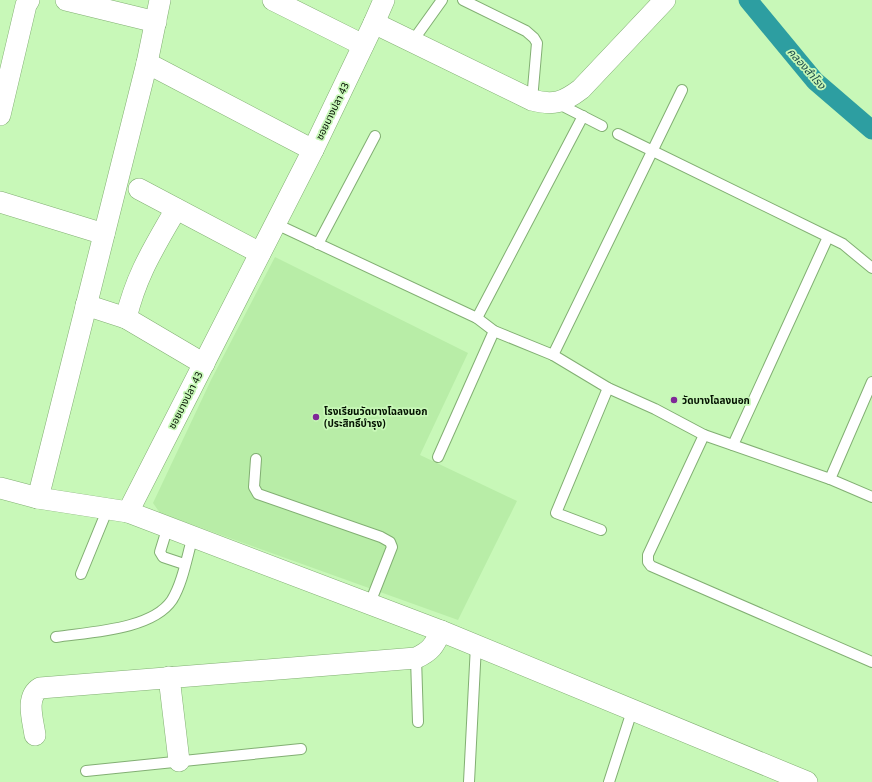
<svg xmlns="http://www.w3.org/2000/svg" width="872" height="782" font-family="'Noto Sans','Noto Sans Thai',sans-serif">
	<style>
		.built { fill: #b8eda7 }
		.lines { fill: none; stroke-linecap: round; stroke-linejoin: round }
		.canal { stroke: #2d9ea1; stroke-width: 19 }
		.lane-casing { stroke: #82af73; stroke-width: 12 }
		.street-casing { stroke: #82af73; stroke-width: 22 }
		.lane { stroke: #fff; stroke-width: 10 }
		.street { stroke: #fff; stroke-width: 21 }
		.poi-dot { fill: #7f2997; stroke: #c8f8b8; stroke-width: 1.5 }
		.labels { text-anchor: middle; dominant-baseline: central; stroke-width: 3.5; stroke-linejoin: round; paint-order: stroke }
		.street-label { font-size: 10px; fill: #031100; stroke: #c8f8b8 }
		.poi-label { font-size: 10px; font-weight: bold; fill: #031100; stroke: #c8f8b8; text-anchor: start }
		.water-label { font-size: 11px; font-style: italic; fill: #184849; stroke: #c8f8b8 }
	</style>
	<rect width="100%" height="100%" fill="#c8f8b8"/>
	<polygon class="built" points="275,257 468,353 420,455 517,501 458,620 160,513 153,503 211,380"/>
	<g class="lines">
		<polyline class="canal" points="748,0 815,81 872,130"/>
		<defs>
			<g id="lane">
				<polyline points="463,0 526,31 534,38 537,43 532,100"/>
				<polyline points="412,42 442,0"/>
				<polyline points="557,103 602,126"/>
				<polyline points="618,134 843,244 872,268"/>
				<polyline points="276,224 477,318 494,331 553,355 608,388 655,409 704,435 830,479 872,497"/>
				<polyline points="318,244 375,136"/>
				<polyline points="477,318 583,116"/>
				<polyline points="553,355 682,90"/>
				<polyline points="704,435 648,555 648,562 651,566 872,662"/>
				<polyline points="733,445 828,237"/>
				<polyline points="438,457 494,331"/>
				<polyline points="256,459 254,487 258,494 381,537 390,542 392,547 370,603"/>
				<polyline points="830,479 872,382"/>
				<polyline points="168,526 160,552 163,557 184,564"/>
				<polyline points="601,530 556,513 608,388"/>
				<polyline points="81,574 108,508"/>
				<path d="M56 637C89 632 152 630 172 600 183 582 187 556 193 536"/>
				<polyline points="416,658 418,722"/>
				<polyline points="86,771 301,749"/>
				<polyline points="469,782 476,645"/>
				<polyline points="609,782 632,711"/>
			</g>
			<g id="street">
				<polyline points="66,0 156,22"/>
				<polyline points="273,0 363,45"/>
				<polyline points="374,23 384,0"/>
				<polyline points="147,63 313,150"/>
				<polyline points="0,115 26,5 29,0"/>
				<polyline points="139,189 260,253"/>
				<polyline points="0,202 104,234"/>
				<polyline points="86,305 126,318 204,364"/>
				<path d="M126 318C137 273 154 248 176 209"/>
				<polyline points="0,488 38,498 128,512 441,631 807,782"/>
				<polyline points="38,498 147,63 160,0"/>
				<path d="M128 512 313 150 374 23 532 100C554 106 564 102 581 89L665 0"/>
				<polyline points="169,677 179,761"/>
				<path d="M35 735C33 720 25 697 40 688L416 658C431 651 434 646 441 631"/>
			</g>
		</defs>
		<use href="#lane" class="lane-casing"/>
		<use href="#street" class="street-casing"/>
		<use href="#lane" class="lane"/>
		<use href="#street" class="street"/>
	</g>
	<g class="poi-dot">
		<circle cx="674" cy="400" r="4"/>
		<circle cx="316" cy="417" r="4"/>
	</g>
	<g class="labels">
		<g class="street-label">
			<text transform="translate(332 111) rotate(-64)">ซอยบางปลา 43</text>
			<text transform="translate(185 400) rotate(-63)">ซอยบางปลา 43</text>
		</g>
		<g class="poi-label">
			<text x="682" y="400">วัดบางโฉลงนอก</text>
			<text x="324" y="411">โรงเรียนวัดบางโฉลงนอก<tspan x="324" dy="12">(ประสิทธิ์บำรุง)</tspan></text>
		</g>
		<g class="water-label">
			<text transform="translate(807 68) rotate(48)">คลองสำโรง</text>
		</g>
	</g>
</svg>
